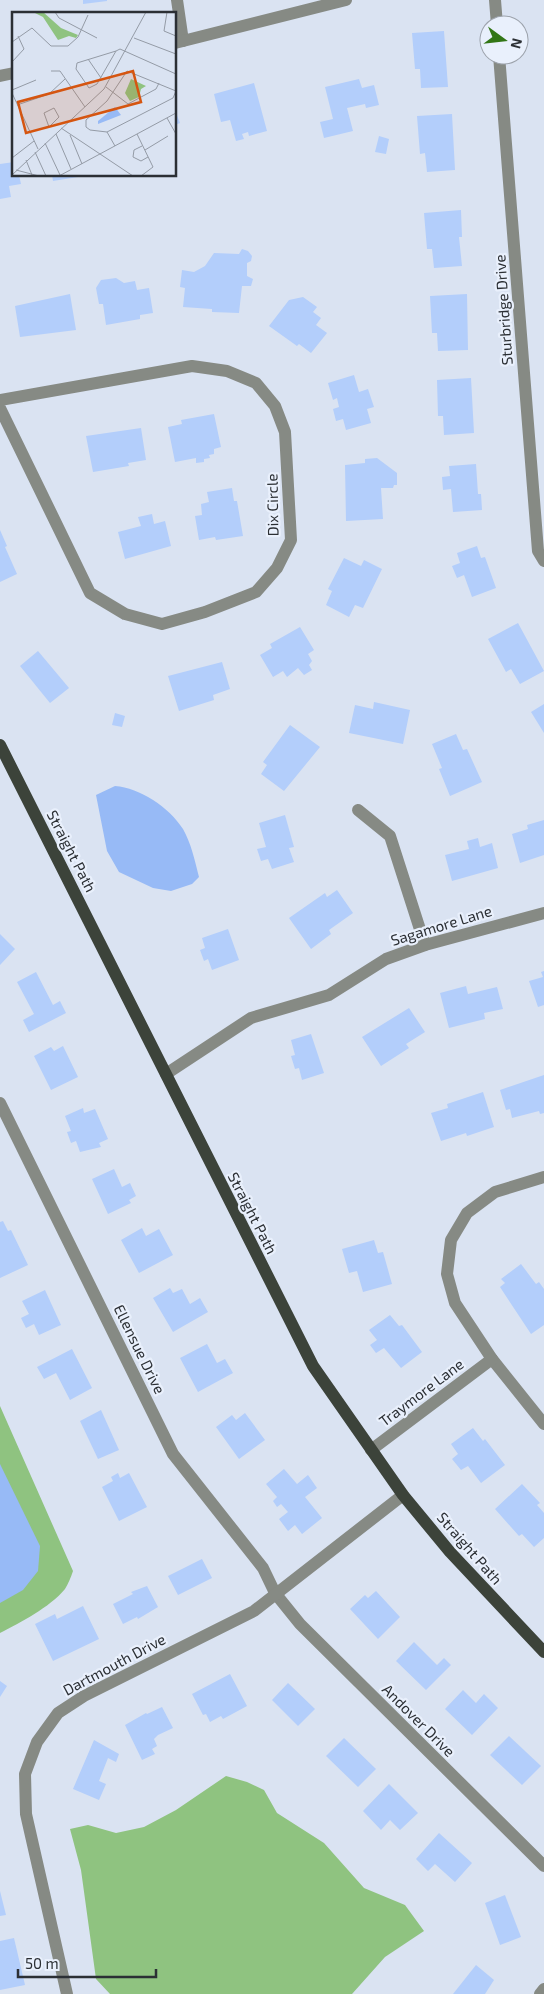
<svg xmlns="http://www.w3.org/2000/svg" width="544" height="1994" font-family="'Exo 2',sans-serif">
	<style>
		.green { fill: #8fc380 }
		.water { fill: #97baf6 }
		.building { fill: #b3cefb }
		.lines { fill: none; stroke-linecap: round; stroke-linejoin: round }
		.minor { stroke: #868a84; stroke-width: 12 }
		.major { stroke: #3c433a; stroke-width: 12 }
		.labels { text-anchor: middle; dominant-baseline: central; stroke-width: 4.5; stroke-linejoin: round; paint-order: stroke }
		.street-label { font-size: 15px; fill: #2b2f34; stroke: #e9f0fc }
		.inset-road { fill: none; stroke: #949ba6; stroke-width: 1 }
		.view { fill: #d55510; fill-opacity: 0.15; stroke: #d55510; stroke-width: 2.5 }
		.inset-edge { fill: none; stroke: #2b2f34; stroke-width: 2.5 }
	</style>
	<rect width="100%" height="100%" fill="#dae3f2"/>
	<g class="green">
		<path d="M0 1406 73 1571C71 1577 68 1584 65 1589 49 1608 21 1622 0 1633Z"/>
		<polygon points="226,1776 247,1782 264,1790 277,1813 324,1843 364,1888 405,1905 424,1931 385,1957 352,1994 110,1994 96,1979 81,1870 70,1829 88,1825 116,1833 144,1827 176,1810"/>
	</g>
	<g class="water">
		<path d="M115 786C140 788 169 807 183 829 191 843 195 861 199 877L192 884 171 891 153 888 119 872 107 851 96 795Z"/>
		<polygon points="0,1464 40,1546 38,1571 23,1590 0,1603"/>
	</g>
	<g class="building">
		<polygon points="83,0 107,0 107,1 83,4"/>
		<polygon points="444,31 448,87 421,88 420,69 415,69 412,33"/>
		<polygon points="359,79 362,88 374,85 379,105 366,108 365,104 347,108 353,131 324,138 320,122 333,119 325,87"/>
		<polygon points="254,83 267,131 249,136 248,132 242,134 244,139 236,141 230,120 221,122 214,94"/>
		<polygon points="175,110 180,123 175,125"/>
		<polygon points="452,114 455,170 427,172 425,153 420,154 417,116"/>
		<polygon points="379,136 389,139 386,154 375,152"/>
		<polygon points="14,162 14,175 19,175 21,184 9,186 11,197 0,199 0,164"/>
		<polygon points="52,175 84,175 84,176 53,181"/>
		<polygon points="461,210 462,237 459,237 462,266 434,268 432,249 427,249 424,213"/>
		<polygon points="242,249 248,251 252,256 251,261 247,263 247,276 253,279 251,286 242,286 239,313 212,312 212,309 183,307 185,288 180,287 182,270 194,272 205,266 214,253 239,254"/>
		<polygon points="116,278 124,283 135,281 137,290 149,288 153,313 140,315 140,319 106,325 103,304 99,304 96,288 101,280"/>
		<polygon points="70,294 76,330 20,337 15,306"/>
		<polygon points="467,294 468,350 438,351 437,333 432,333 430,296"/>
		<polygon points="303,297 317,307 313,312 321,318 316,325 327,333 311,353 299,344 297,346 269,326 289,300"/>
		<polygon points="354,375 359,392 368,389 374,407 367,409 371,423 346,430 343,419 336,421 333,409 339,407 337,398 333,400 328,383"/>
		<polygon points="471,378 474,433 444,435 443,416 438,416 437,380"/>
		<polygon points="214,414 221,447 214,449 214,454 209,455 210,458 204,459 204,462 196,463 196,458 175,462 168,427 182,424 181,420"/>
		<polygon points="141,428 146,460 128,463 129,466 93,472 86,436"/>
		<polygon points="377,458 397,473 397,485 394,485 393,488 381,488 383,519 346,521 345,465 365,463 365,459"/>
		<polygon points="476,464 478,494 481,494 482,510 453,512 451,489 443,490 442,477 450,476 449,466"/>
		<polygon points="232,488 234,501 237,501 243,536 216,540 215,537 199,540 195,516 202,515 201,504 209,502 207,492"/>
		<polygon points="152,514 154,524 165,521 171,546 125,559 118,532 141,526 138,517"/>
		<polygon points="0,530 7,546 5,547 17,574 0,582"/>
		<polygon points="477,546 481,558 485,557 496,588 472,597 464,575 457,578 452,566 460,563 457,553"/>
		<polygon points="344,558 361,566 364,560 382,569 363,608 355,605 349,617 326,605 332,591 328,589"/>
		<polygon points="518,623 544,671 520,684 511,669 506,672 488,639"/>
		<polygon points="300,627 314,650 308,654 312,661 309,665 312,670 304,675 298,668 287,677 283,671 273,677 260,655 272,648 270,644"/>
		<polygon points="38,651 69,688 50,703 20,666"/>
		<polygon points="222,662 230,689 213,695 214,700 179,711 168,676"/>
		<polygon points="374,702 410,710 403,744 349,733 355,705 373,709"/>
		<polygon points="544,704 544,733 531,712"/>
		<polygon points="115,713 125,716 122,727 112,725"/>
		<polygon points="290,725 320,747 284,791 261,774 267,765 263,762"/>
		<polygon points="456,734 463,750 467,749 482,782 450,796 439,769 442,768 432,744"/>
		<polygon points="285,815 294,847 289,848 294,862 272,869 268,859 261,861 257,849 266,847 259,823"/>
		<polygon points="544,820 544,855 520,863 512,834 528,829 527,825"/>
		<polygon points="478,838 480,847 492,843 498,868 452,881 445,855 469,849 467,841"/>
		<polygon points="337,890 353,913 329,930 331,934 311,949 289,918 325,893 327,897"/>
		<polygon points="228,929 239,960 212,970 208,959 204,961 200,950 205,948 202,938"/>
		<polygon points="0,934 15,949 0,965"/>
		<polygon points="544,971 544,1005 538,1007 529,981 543,977 541,972"/>
		<polygon points="36,972 53,1005 60,1001 66,1013 29,1032 23,1020 34,1014 17,982"/>
		<polygon points="466,986 468,994 497,987 503,1009 484,1013 485,1019 449,1028 440,993"/>
		<polygon points="409,1008 425,1032 406,1044 409,1048 381,1066 362,1037"/>
		<polygon points="311,1034 324,1073 302,1080 299,1068 295,1069 291,1056 295,1055 291,1040"/>
		<polygon points="63,1046 78,1077 51,1090 34,1056 51,1047 54,1051"/>
		<polygon points="544,1075 544,1113 540,1114 539,1111 512,1118 510,1109 506,1110 500,1090"/>
		<polygon points="483,1092 494,1127 467,1136 466,1133 441,1141 431,1113 448,1108 447,1104"/>
		<polygon points="83,1108 84,1113 95,1109 108,1139 99,1143 101,1147 80,1152 76,1141 71,1143 67,1132 71,1131 65,1116"/>
		<polygon points="114,1169 122,1187 130,1183 136,1196 129,1200 131,1203 108,1214 92,1179"/>
		<polygon points="3,1221 8,1231 11,1230 28,1265 0,1278 0,1222"/>
		<polygon points="142,1228 146,1236 159,1229 173,1255 139,1273 121,1240"/>
		<polygon points="374,1240 378,1253 383,1252 392,1284 363,1292 357,1271 349,1273 342,1249"/>
		<polygon points="521,1264 536,1284 539,1282 544,1289 544,1325 531,1334 500,1287 505,1283 501,1279"/>
		<polygon points="170,1288 173,1293 182,1289 190,1304 200,1298 208,1312 173,1332 153,1298"/>
		<polygon points="45,1290 61,1325 39,1335 34,1324 26,1328 21,1318 29,1314 22,1301"/>
		<polygon points="390,1315 399,1326 402,1325 422,1352 401,1368 384,1348 376,1353 370,1345 377,1340 369,1330"/>
		<polygon points="207,1344 217,1363 225,1359 233,1373 198,1392 180,1358"/>
		<polygon points="72,1349 92,1388 70,1400 56,1373 44,1379 37,1367"/>
		<polygon points="101,1410 119,1450 98,1459 80,1421"/>
		<polygon points="245,1413 265,1440 239,1459 216,1427 232,1415 236,1420"/>
		<polygon points="473,1428 483,1441 485,1439 505,1465 481,1483 468,1466 461,1470 452,1459 458,1454 451,1444"/>
		<polygon points="284,1469 297,1484 308,1475 317,1488 305,1497 322,1518 302,1534 295,1525 288,1531 279,1519 288,1512 281,1504 277,1507 273,1501 277,1497 266,1484"/>
		<polygon points="118,1473 120,1478 129,1473 147,1507 119,1521 102,1487 113,1481 111,1477"/>
		<polygon points="522,1484 540,1503 537,1505 544,1513 544,1538 534,1547 522,1534 519,1536 495,1509"/>
		<polygon points="202,1559 212,1578 178,1595 168,1576"/>
		<polygon points="147,1586 158,1607 138,1619 137,1617 123,1624 113,1604 133,1594 131,1592"/>
		<polygon points="376,1591 400,1617 378,1639 350,1609 365,1595 368,1598"/>
		<polygon points="83,1606 99,1639 53,1661 35,1624 55,1614 57,1619"/>
		<polygon points="414,1642 437,1665 444,1658 451,1665 426,1690 396,1661"/>
		<polygon points="230,1674 247,1706 223,1719 221,1716 210,1722 206,1714 203,1715 192,1694"/>
		<polygon points="0,1681 7,1686 0,1697"/>
		<polygon points="288,1683 315,1709 298,1726 272,1700"/>
		<polygon points="463,1690 476,1703 484,1694 498,1708 472,1735 445,1709"/>
		<polygon points="162,1707 173,1728 158,1735 154,1739 157,1746 152,1749 155,1754 142,1760 125,1725 146,1713 147,1714"/>
		<polygon points="509,1736 541,1766 522,1785 490,1755"/>
		<polygon points="344,1738 376,1769 358,1787 326,1756"/>
		<polygon points="94,1740 119,1754 116,1762 108,1758 99,1781 106,1784 99,1800 73,1789"/>
		<polygon points="389,1784 418,1813 400,1830 390,1820 381,1830 363,1811"/>
		<polygon points="439,1833 472,1863 455,1882 435,1864 428,1871 416,1859"/>
		<polygon points="0,1891 6,1915 0,1916"/>
		<polygon points="505,1895 521,1937 500,1945 485,1903"/>
		<polygon points="14,1938 25,1985 0,1990 0,1941"/>
		<polygon points="476,1965 494,1980 485,1994 453,1994"/>
	</g>
	<g class="lines">
		<g class="minor">
			<polyline points="177,0 183,41"/>
			<polyline points="495,0 497,25"/>
			<polyline points="175,43 346,0"/>
			<polyline points="499,55 538,551 544,561"/>
			<polyline points="0,76 14,73"/>
			<polyline points="0,400 192,366 227,371 256,383 275,406 285,432 291,540 277,568 256,592 205,612 162,624 125,614 90,593 0,408"/>
			<polyline points="358,810 390,836 425,945"/>
			<polyline points="166,1074 251,1018 329,995 386,959 425,945 544,913"/>
			<polyline points="0,1103 173,1454 263,1568 275,1593 300,1624 544,1866"/>
			<polyline points="544,1177 495,1192 467,1213 451,1240 447,1274 455,1303 492,1359 544,1424"/>
			<polyline points="371,1450 492,1359"/>
			<polyline points="67,1994 26,1814 25,1774 37,1742 58,1713 84,1696 254,1611 403,1495"/>
			<polyline points="540,1994 544,1989"/>
		</g>
		<polyline class="major" points="0,745 313,1366 403,1495 450,1552 544,1652"/>
	</g>
	<g class="labels">
		<g class="street-label">
			<text transform="translate(503 310) rotate(-94)">Sturbridge Drive</text>
			<text transform="translate(272 505) rotate(-91)">Dix Circle</text>
			<text transform="translate(72 851) rotate(63)">Straight Path</text>
			<text transform="translate(441 925) rotate(-17)">Sagamore Lane</text>
			<text transform="translate(253 1213) rotate(63)">Straight Path</text>
			<text transform="translate(140 1349) rotate(64)">Ellensue Drive</text>
			<text transform="translate(421 1392) rotate(-37)">Traymore Lane</text>
			<text transform="translate(470 1548) rotate(49)">Straight Path</text>
			<text transform="translate(114 1664) rotate(-28)">Dartmouth Drive</text>
			<text transform="translate(419 1720) rotate(45)">Andover Drive</text>
		</g>
	</g>
	<g transform="translate(12 12)">
		<rect width="164" height="164" fill="#dae3f2"/>
		<path d="M21 0H31L49 16 66 23 64 26 57 24 46 28 31 5ZM119 67 134 74 129 77 127 85 118 89 113 81Z" fill="#8fc380"/>
		<path d="M103 95 109 103 86 112V109Z" fill="#97baf6"/>
		<path class="inset-road" d="M43 0 47 6 85 26M155 0 152 19 164 24M122 26 164 42M0 30 20 16 39 34H56L66 25 76 3M104 39 65 51 64 57 77 76 85 72 104 39 108 37 164 62M76 47 89 66M0 50 12 37 6 24M39 59H48L73 95M115 59 164 79 161 86 95 120 78 118 74 115V108L95 89ZM94 75 116 92 144 77 147 71M0 78 24 68M0 81 26 137M5 93 37 82 53 67M42 96 47 105 37 115 32 101ZM155 106 164 122M49 116 121 164M95 120 103 134M44 122 59 157M125 122 141 155 129 164M58 123 70 152M33 131 48 163M130 134 122 138 121 145 129 149 136 145M133 138 156 124M23 140 34 164M0 146 22 129M14 148 20 163M4 158 27 164M0 163 92 77 134 0M47 164 164 101"/>
		<path class="view" d="M121 59 129 90 14 121 6 90Z"/>
		<rect width="164" height="164" class="inset-edge"/>
	</g>
	<g transform="translate(504 40) rotate(105)"><circle r="24" fill="#e9f0fc" stroke="#9da3ac"/>
	<path d="M0-4L9 19L0 12L-9 19Z" fill="#327616"/>
	<text y="-8" font-size="14" font-weight="bold" text-anchor="middle" fill="#2b2f34">N</text>
	</g>
	<path d="M18 1969v8h138v-8" fill="none" stroke="#2b2f34" stroke-width="2.5"/>
	<text x="25" y="1969" font-size="15" fill="#2b2f34" stroke="#e9f0fc" stroke-width="4" paint-order="stroke">50 m</text>
</svg>
